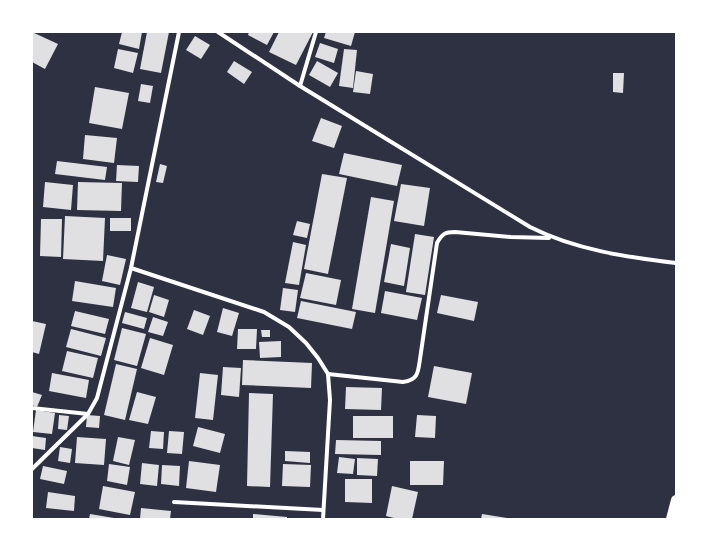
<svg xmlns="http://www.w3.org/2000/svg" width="708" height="551" font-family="'Work Sans',sans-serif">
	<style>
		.building { fill: #e0e0e3 }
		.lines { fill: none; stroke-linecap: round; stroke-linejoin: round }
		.minor { stroke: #fff; stroke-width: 4 }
		.trunk { stroke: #fff; stroke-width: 10 }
	</style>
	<rect width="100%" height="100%" fill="#2d3142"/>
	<g class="building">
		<polygon points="32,32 58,44 45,69 32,62"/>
		<polygon points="122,32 142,32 139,49 119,44"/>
		<polygon points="147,32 169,32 161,73 140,69"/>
		<polygon points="249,32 274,32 267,45 248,35"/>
		<polygon points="279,32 313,32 296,65 269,52"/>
		<polygon points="326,32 355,32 351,46 324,38"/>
		<polygon points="195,36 210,45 201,59 186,50"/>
		<polygon points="320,43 338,49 334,63 315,57"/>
		<polygon points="118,49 138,53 133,73 114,68"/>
		<polygon points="344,49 357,50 353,88 339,86"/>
		<polygon points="234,61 252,72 244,84 227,72"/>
		<polygon points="317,61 338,73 330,87 309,75"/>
		<polygon points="356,71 373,74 370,94 353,92"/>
		<polygon points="613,73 624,73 623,93 613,92"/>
		<polygon points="141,84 153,86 150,103 138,101"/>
		<polygon points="95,87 129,93 122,129 89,123"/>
		<polygon points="321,118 342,126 334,148 312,141"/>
		<polygon points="85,135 117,138 114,163 83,159"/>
		<polygon points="344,153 402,165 397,186 339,174"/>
		<polygon points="57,161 107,167 105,180 55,174"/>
		<polygon points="160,164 167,166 163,183 156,182"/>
		<polygon points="117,165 139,166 138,182 116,181"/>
		<polygon points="322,174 347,178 328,274 304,269"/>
		<polygon points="45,182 73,185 71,210 43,207"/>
		<polygon points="78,182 122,183 121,211 77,210"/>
		<polygon points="401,184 430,188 424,226 394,221"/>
		<polygon points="371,197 394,201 375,313 352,309"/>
		<polygon points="65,216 105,218 103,261 63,259"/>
		<rect x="110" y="218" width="21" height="13"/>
		<polygon points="41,219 62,219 61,257 40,256"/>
		<polygon points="297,221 310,224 307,238 293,235"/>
		<polygon points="415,234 434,237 425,295 406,292"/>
		<polygon points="293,242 306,245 299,285 285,283"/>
		<polygon points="391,244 410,248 404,286 384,282"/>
		<polygon points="107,255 126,259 120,285 102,281"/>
		<polygon points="306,273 341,280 336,305 300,298"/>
		<polygon points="75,281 116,288 113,307 72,301"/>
		<polygon points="138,282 154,287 147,312 131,308"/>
		<polygon points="283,288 298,290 295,312 280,310"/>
		<polygon points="385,291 422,298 417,320 381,313"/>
		<polygon points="154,295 169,300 164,317 149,312"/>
		<polygon points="441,295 478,302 474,321 437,313"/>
		<polygon points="301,301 356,312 352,329 297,318"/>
		<polygon points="223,308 239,313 232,336 217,332"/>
		<polygon points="194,310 210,316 203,335 187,329"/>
		<polygon points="75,311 109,319 105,334 71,326"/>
		<polygon points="125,312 147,318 144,329 122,323"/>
		<polygon points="153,317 168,322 163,336 148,332"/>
		<polygon points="32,321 46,324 39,354 32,352"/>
		<polygon points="122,328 146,334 137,366 114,360"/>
		<polygon points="71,329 106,338 101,356 66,347"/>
		<polygon points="238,329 257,329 256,349 237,349"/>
		<polygon points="261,330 270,330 270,337 262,337"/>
		<polygon points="150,338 173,345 164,375 141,368"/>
		<polygon points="281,341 281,357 260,358 259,342"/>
		<polygon points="67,351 98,358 93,378 62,371"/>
		<polygon points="243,360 312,363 311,388 242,385"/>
		<polygon points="116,364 137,369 125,420 104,415"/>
		<polygon points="434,366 472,373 466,404 428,397"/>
		<polygon points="223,367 241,368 239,397 221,395"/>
		<polygon points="52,373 89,380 86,398 49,391"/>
		<polygon points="200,373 218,375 213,420 195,418"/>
		<polygon points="346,387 382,388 381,410 345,409"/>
		<polygon points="32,392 42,395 37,407 32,405"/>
		<polygon points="137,392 156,397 148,424 129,420"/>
		<polygon points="249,393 273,394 270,487 247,486"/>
		<polygon points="36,410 55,413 52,434 33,432"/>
		<polygon points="59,415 69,416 67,430 58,429"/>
		<polygon points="87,415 100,416 99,428 86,427"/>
		<polygon points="417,415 436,416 435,438 415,437"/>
		<rect x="353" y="416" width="40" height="22"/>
		<polygon points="198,427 225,434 220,453 193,446"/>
		<polygon points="151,431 164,432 163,449 149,448"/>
		<polygon points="169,431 184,432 182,454 167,453"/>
		<polygon points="32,436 46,438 45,450 32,448"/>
		<polygon points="77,437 106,439 104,465 75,463"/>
		<polygon points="118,437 135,440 129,465 113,461"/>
		<polygon points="336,440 381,441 381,455 335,454"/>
		<polygon points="60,447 72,449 70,463 58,461"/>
		<polygon points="285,451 310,452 310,463 285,461"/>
		<polygon points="339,457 355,459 353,474 337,473"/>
		<polygon points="357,458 378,459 377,476 357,475"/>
		<polygon points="189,461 220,465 216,492 186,488"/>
		<polygon points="410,461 444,461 443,485 410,485"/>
		<polygon points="142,463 159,465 157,486 140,484"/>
		<polygon points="109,464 130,467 127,485 107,481"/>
		<polygon points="283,464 311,465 310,487 282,486"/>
		<polygon points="162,465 180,466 179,486 161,484"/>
		<polygon points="43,466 67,471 64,484 40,479"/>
		<polygon points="345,479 372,479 372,503 345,502"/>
		<polygon points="103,486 135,492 130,515 99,509"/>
		<polygon points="392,486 418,492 412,519 398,519 386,516"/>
		<polygon points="48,492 75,496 74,511 46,508"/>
		<polygon points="141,508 171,511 170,519 140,519"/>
		<polygon points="90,514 114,518 114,519 89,519"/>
		<polygon points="253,514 287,517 287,519 253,519"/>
		<polygon points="482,514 507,518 507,519 481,519"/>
	</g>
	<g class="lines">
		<g class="minor">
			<polyline points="179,32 131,268 264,312 289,327 306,343 318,358 328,374 330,400 323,519"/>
			<path d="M218 32 300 86 530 227C576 250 626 257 676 263"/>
			<polyline points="300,86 316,32"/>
			<path d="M328 374 403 382C418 380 418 373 420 359L437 243C442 234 445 232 455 232L511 237 549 238"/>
			<polyline points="32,408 88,414"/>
			<polyline points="32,469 88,414 97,398 131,268"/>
			<polyline points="174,502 323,510"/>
		</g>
		<polyline class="trunk" points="671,519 676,500"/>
	</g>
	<rect width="708" height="551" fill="none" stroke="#ffffff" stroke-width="66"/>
</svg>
